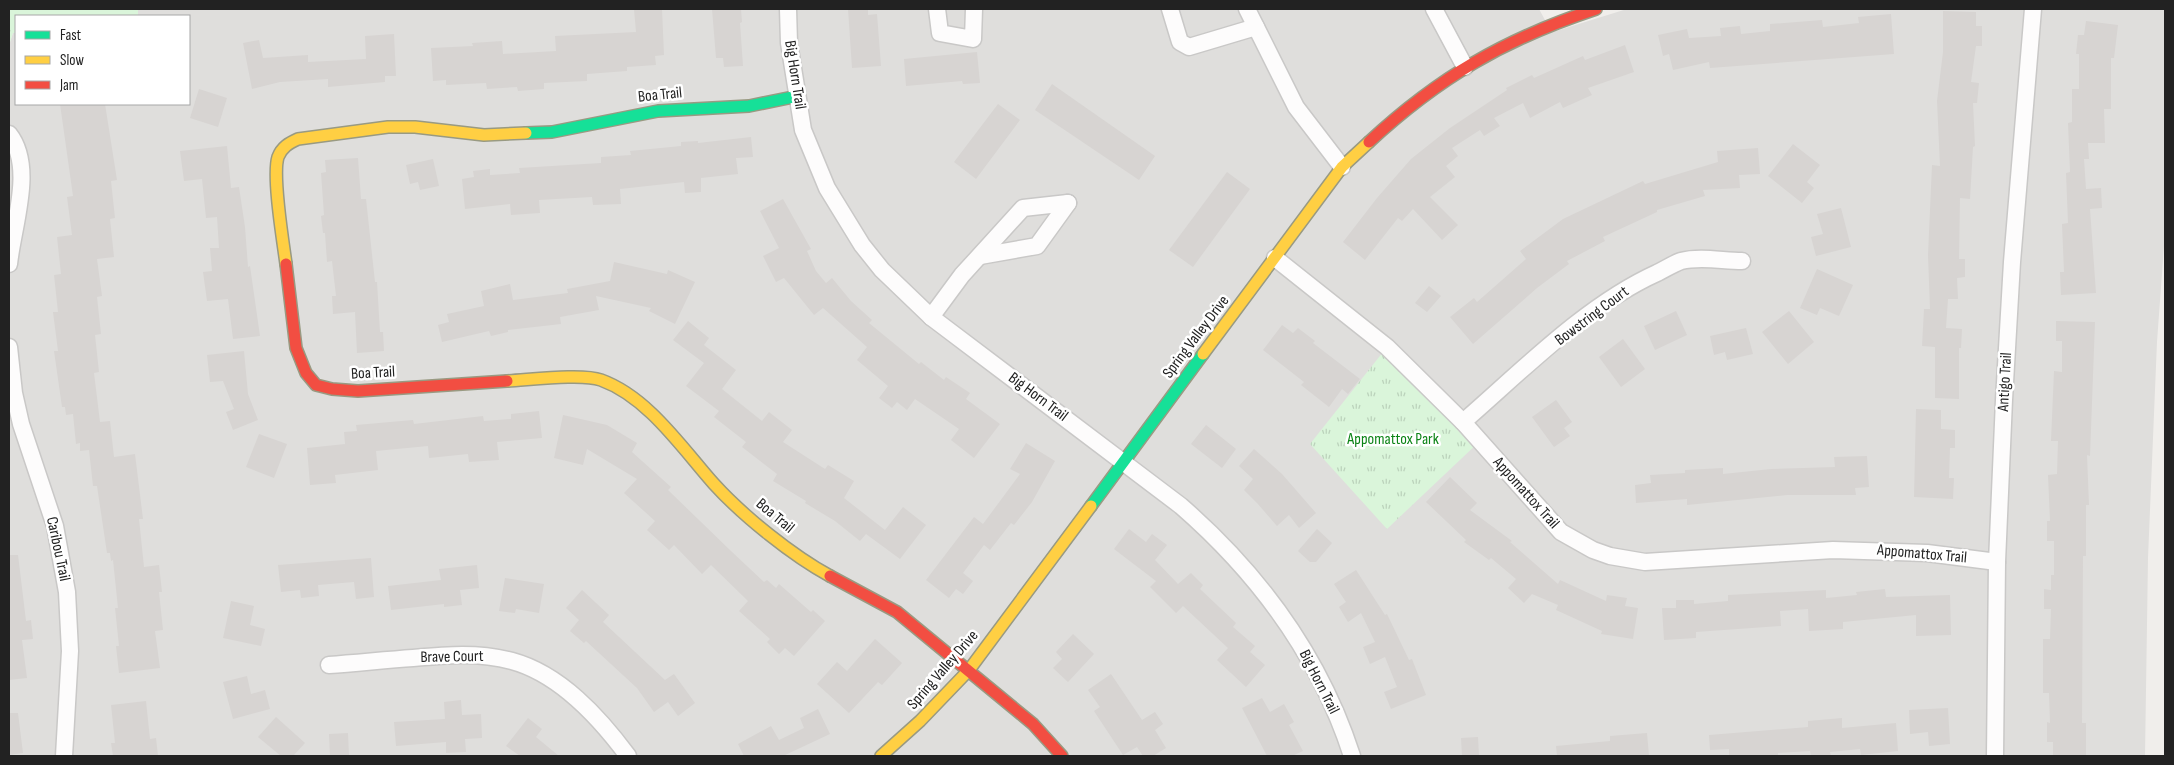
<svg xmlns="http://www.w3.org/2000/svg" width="2174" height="765" font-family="'Sofia Sans Condensed',sans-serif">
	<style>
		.residential { fill: #dfdedc }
		.park { fill: url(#park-tufts) }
		.building { fill: #d7d4d2 }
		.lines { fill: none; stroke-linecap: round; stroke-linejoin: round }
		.street-casing { stroke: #c9c8c7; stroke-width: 19 }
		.fast-casing { stroke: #999a82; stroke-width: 14 }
		.slow-casing { stroke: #999a82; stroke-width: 14 }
		.jam-casing { stroke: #999a82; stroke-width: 14 }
		.street { stroke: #fdfcfc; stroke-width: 16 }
		.fast { stroke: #16e098; stroke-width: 11 }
		.slow { stroke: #ffcf43; stroke-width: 11 }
		.jam { stroke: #f24e42; stroke-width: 11 }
		.labels { text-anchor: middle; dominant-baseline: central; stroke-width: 5; stroke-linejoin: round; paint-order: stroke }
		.street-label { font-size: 16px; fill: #222; stroke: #fff }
		.park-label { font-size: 16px; fill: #0c8416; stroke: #fff }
	</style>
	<defs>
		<pattern id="park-tufts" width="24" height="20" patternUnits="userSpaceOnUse" patternTransform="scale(1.25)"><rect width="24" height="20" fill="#daf5da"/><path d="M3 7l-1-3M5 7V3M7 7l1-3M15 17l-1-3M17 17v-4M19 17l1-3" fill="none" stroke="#bbd2bb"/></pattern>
	</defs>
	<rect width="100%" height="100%" fill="#f0eeeb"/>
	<polygon class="residential" points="138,9 1539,9 1545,20 1556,31 1627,9 2165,9 2165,232 2157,342 2148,558 2145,756 9,756 9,45 13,33 16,33 16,104 189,104 189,16 138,16"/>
	<g class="park">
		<polygon points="9,9 138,9 138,16 16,16 16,33 13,33 9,45"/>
		<polygon points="1387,347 1480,441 1387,529 1310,444"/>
	</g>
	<g class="building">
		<polygon points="634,9 662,9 664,55 655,56 656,65 627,67 627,71 587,74 587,81 544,83 544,89 518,91 517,87 487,89 486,83 446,85 446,80 433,81 431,48 473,46 472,43 502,41 503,54 556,51 555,36 636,32"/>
		<polygon points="712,9 741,9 742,22 740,23 743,66 724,67 723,58 716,58"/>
		<polygon points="848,9 868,9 868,15 877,14 881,66 852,68"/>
		<polygon points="1943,11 1976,12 1976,26 1982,26 1982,46 1976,46 1971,82 1979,83 1977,103 1973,103 1975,146 1973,147 1970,199 1960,198 1959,259 1965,259 1965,277 1957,278 1958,299 1948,299 1946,328 1962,329 1961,348 1959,348 1959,399 1935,398 1935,347 1922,346 1924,309 1930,309 1928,255 1932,165 1940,166 1937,101 1943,52"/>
		<polygon points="1891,14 1894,54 1710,68 1709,62 1673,70 1669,54 1663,56 1658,35 1687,29 1689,38 1721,36 1720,28 1740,26 1741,34 1770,31 1770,24 1822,20 1823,27 1859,23 1858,17"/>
		<polygon points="2086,21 2118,25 2114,58 2111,58 2111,109 2104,109 2105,143 2088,143 2089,159 2084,159 2086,189 2101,188 2102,208 2090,209 2096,293 2061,295 2060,272 2064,272 2062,224 2068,223 2066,173 2070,172 2068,123 2072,122 2072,89 2079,89 2079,54 2076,54 2078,35 2084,35"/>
		<polygon points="394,34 396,76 385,76 385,82 328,87 328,79 280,82 252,89 243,43 259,40 263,58 308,55 308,62 366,59 365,36"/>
		<polygon points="1625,45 1634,72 1588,88 1592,95 1563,108 1560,102 1530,118 1523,103 1494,118 1500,126 1484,136 1480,130 1452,148 1458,156 1446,166 1455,177 1430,197 1458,225 1442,240 1413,209 1402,221 1398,218 1365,260 1343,242 1377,198 1411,159 1450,128 1507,90 1506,88 1532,75 1534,78 1583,56 1585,60"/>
		<polygon points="977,52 980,83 963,84 962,81 906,86 904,59"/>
		<polygon points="1052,84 1155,156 1139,180 1035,110"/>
		<polygon points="199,89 227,98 218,127 190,118"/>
		<polygon points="60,104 105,104 117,180 111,181 115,218 110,219 114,257 97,259 102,296 97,297 101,334 95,335 99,372 94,373 100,422 110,421 114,457 135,454 143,519 139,519 144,567 159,565 162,592 159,592 163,630 155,631 160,668 119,673 116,646 119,646 115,608 118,608 113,560 111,561 110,553 107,553 97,486 93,486 89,450 80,451 80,443 76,444 73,414 66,415 65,407 62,407 54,351 58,351 53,312 58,312 54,275 61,274 57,237 72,235 67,197 73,196"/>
		<polygon points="998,104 1020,120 976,179 954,162"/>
		<polygon points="751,137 753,157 736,158 738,174 701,178 701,192 685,193 684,182 620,189 621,204 593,205 592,197 539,200 540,213 511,215 510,204 465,209 462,179 474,177 473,171 490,169 490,175 520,173 519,168 601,163 601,157 631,155 630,151 681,146 681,142 698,141 698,143"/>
		<polygon points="1793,144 1820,165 1807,182 1814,188 1802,203 1768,176"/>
		<polygon points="227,146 231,188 239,187 245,227 248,267 250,266 260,336 233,339 228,299 207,301 203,272 212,271 210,248 219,248 217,217 206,218 202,179 184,181 180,151"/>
		<polygon points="1758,148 1760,174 1739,175 1740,188 1703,190 1705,196 1657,210 1657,212 1603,237 1605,241 1567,261 1569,264 1537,288 1473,344 1450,317 1474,298 1477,302 1526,259 1520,251 1563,219 1643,181 1645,184 1718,162 1717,151"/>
		<polygon points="358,158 361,199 366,199 375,282 377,282 380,332 383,332 384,351 357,353 355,312 333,314 332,296 336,296 332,261 327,262 325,233 323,233 321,216 324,215 321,173 326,172 325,160"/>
		<polygon points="433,159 439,186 420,190 418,182 410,184 406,165"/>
		<polygon points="1227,172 1250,189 1193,267 1169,250"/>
		<polygon points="783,199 811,249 807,251 816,271 826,283 832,278 851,301 872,320 869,323 919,364 921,362 944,380 946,377 970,393 966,399 1000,424 974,458 951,440 959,429 915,399 907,410 897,402 892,408 879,398 888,386 857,360 867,347 823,308 814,315 784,278 776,282 763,256 779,248 760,211"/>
		<polygon points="1841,208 1851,247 1816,256 1811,237 1823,234 1817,214"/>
		<polygon points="614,262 667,274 668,270 695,282 675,324 649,311 651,308 596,296 599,310 560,317 561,324 508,330 508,332 491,336 489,331 442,342 438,325 449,322 447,314 484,306 481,291 510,284 513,300 568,293 567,289 610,281"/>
		<polygon points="1817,269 1853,285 1839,316 1820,308 1817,315 1800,308"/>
		<polygon points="1429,286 1441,296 1427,312 1415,303"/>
		<polygon points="1676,311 1687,335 1655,350 1644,326"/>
		<polygon points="1789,311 1814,342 1788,364 1762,332"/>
		<polygon points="688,321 709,338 704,345 736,370 722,389 762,421 769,412 792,430 783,442 825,469 828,465 854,481 844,498 885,530 903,507 926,525 900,559 866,534 860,541 835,521 805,503 806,501 773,481 777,474 742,447 746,442 714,417 719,411 686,386 704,363 673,340"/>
		<polygon points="2056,321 2095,322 2090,456 2087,455 2089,505 2086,505 2086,556 2083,556 2082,723 2086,723 2086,756 2053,756 2053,742 2047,742 2047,722 2050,723 2049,693 2043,693 2043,639 2050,639 2051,609 2044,609 2044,589 2051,590 2051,575 2054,575 2054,541 2047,541 2047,521 2050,521 2048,475 2057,474 2058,441 2051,441 2054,371 2062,372 2062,341 2056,341"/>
		<polygon points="1282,325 1293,333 1298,328 1315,341 1313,343 1360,379 1348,394 1342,389 1329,407 1301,385 1304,382 1263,350"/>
		<polygon points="1746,328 1753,354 1727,360 1725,352 1714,355 1710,336"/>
		<polygon points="1623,339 1645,369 1621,387 1599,357"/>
		<polygon points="244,351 248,394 258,420 233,430 226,412 234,409 223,381 210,382 207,355"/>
		<polygon points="1556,400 1572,422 1564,428 1570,436 1554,447 1532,417"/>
		<polygon points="1916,409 1941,410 1941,429 1955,430 1955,448 1950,448 1949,478 1954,478 1953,499 1914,497"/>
		<polygon points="539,411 542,438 497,442 499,460 469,462 468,454 429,458 428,446 376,451 378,470 335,475 336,483 310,485 307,448 345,444 344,432 357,431 356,425 413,420 414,424 483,416 484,421 511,419 511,414"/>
		<polygon points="563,415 607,425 637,443 632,452 671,487 668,490 731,551 764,582 767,580 776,588 779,584 811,612 813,610 825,621 794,656 785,648 779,654 767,642 770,639 739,611 748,601 711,565 702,574 674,545 669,550 647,530 655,521 624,493 637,479 587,449 583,465 554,458"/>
		<polygon points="1206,425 1236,449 1222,468 1191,444"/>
		<polygon points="259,434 287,444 274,478 246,467"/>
		<polygon points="1026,443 1055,461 1032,502 1014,525 1011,523 990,550 984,545 963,573 973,581 963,594 956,589 949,598 926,580 974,517 983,524 1020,474 1010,469"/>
		<polygon points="1254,449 1282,474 1316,513 1299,528 1289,515 1277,526 1257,503 1244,490 1253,479 1239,466"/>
		<polygon points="1867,456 1869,487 1855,488 1856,495 1787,495 1687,505 1687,499 1636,503 1635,485 1651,483 1650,475 1685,473 1685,470 1723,468 1723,474 1771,469 1835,467 1834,457"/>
		<polygon points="1450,477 1477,503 1470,510 1512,541 1510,542 1558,584 1560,580 1606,601 1607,595 1627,598 1625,606 1638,608 1633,639 1601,634 1602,631 1556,610 1558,605 1532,594 1524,603 1508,588 1516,579 1491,558 1489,560 1464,542 1466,540 1426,502"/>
		<polygon points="1129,529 1146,542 1152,534 1167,545 1155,560 1178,584 1191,573 1203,585 1200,589 1236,623 1233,627 1255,646 1250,652 1265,665 1246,687 1217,660 1228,648 1183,606 1176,613 1150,587 1156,581 1114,549"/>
		<polygon points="1317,529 1332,543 1316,562 1310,562 1298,551"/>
		<polygon points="9,555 18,555 26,621 31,620 33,639 22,640 27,678 9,680"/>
		<polygon points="371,558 374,597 356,599 354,582 318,585 319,596 301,598 300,590 281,592 278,565"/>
		<polygon points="477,565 479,588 460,590 462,605 444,607 444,604 391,610 388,586 441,580 439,569"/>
		<polygon points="1356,570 1385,615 1387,614 1409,660 1412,659 1426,695 1391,709 1384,692 1397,687 1385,657 1370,664 1363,647 1375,642 1361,613 1348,622 1339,607 1346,602 1334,584"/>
		<polygon points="505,578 544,584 539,613 516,609 515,613 499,611"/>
		<polygon points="1885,589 1886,597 1950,595 1951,635 1916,636 1916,615 1843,622 1843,629 1809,631 1808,609 1780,611 1781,626 1696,632 1696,638 1664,640 1662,608 1676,608 1676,600 1694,600 1694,604 1728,601 1728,595 1826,590 1826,598 1857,595 1856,592"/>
		<polygon points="582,590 609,615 603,622 665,680 674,674 695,703 678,716 668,702 654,712 637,688 586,641 584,643 570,631 579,620 566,608"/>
		<polygon points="231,601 254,606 250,625 265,629 261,646 223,638"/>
		<polygon points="1073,634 1094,654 1068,682 1053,668 1062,659 1056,652"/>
		<polygon points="875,639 902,663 882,685 878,682 849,713 817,684 837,662 847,671"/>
		<polygon points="1111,674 1142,720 1155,712 1163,724 1155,730 1166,748 1153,756 1143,756 1137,747 1123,755 1094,711 1100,707 1088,690"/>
		<polygon points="247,676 251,694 265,690 270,709 233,719 223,682"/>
		<polygon points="1262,698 1270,712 1284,704 1294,722 1289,725 1303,751 1292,756 1267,756 1242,708"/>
		<polygon points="461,700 462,715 481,714 482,738 465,739 466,752 446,753 446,742 396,746 394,722 445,719 444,702"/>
		<polygon points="146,701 150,739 156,738 158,756 113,756 111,743 115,743 111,705"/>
		<polygon points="1948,708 1950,744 1929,746 1928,732 1910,734 1909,710"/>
		<polygon points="818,709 830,734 783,756 744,756 738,744 771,726 779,740 804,728 800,718"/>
		<polygon points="9,713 18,713 23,753 9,755"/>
		<polygon points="276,717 305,743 293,756 281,756 258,737"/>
		<polygon points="528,718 542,729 536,737 559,756 520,756 506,746"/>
		<polygon points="1842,718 1842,728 1896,723 1898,751 1861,755 1860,749 1830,752 1831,756 1811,756 1810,751 1778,753 1778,756 1729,756 1729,749 1710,750 1709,735 1808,727 1808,721"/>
		<polygon points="348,733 349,756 330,756 329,734"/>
		<polygon points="1647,733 1649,756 1557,756 1556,746 1610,741 1610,736"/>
		<polygon points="1478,737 1479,756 1462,756 1461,738"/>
	</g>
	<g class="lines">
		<defs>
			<g id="street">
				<path d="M788 9 789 43 803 130 827 188 862 245 882 270 931 317 1181 506C1259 574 1320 657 1352 756"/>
				<polyline points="937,9 940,33 973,39 974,9"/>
				<polyline points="1170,9 1180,42 1189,47 1256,27"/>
				<polyline points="1247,9 1296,107 1342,167"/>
				<polyline points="1434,9 1465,67"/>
				<path d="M9 134C35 167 13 225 9 264"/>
				<polyline points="980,256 1037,246 1068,203"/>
				<polyline points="1275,258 1387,347 1463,422 1561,532 1593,550 1610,556 1645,562 1833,550 1927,553 1997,562"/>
				<polyline points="931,317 962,275 1023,208 1068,203"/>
				<polyline points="9,347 14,393 21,424 55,526 67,592 70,651 64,756"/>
				<path d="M1463 422C1522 371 1586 305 1657 273 1665 269 1673 264 1681 261 1700 256 1723 261 1742 261"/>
				<path d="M329 665C357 663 385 660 413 658 446 655 479 652 512 661 560 674 599 717 628 756"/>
				<polyline points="1995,756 1997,562 2004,400 2012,262 2033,9"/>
			</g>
			<g id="fast">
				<polyline points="526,133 552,132 658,111 749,106 798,96"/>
				<polyline points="1091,506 1203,354"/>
			</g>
			<g id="slow">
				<path d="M286 264C283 241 272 176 278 157 282 147 289 143 298 139L388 127H415L484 135 526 133"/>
				<polyline points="1203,354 1342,167 1369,142"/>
				<path d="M507 381C529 380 582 373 601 380 648 397 682 448 714 484 743 516 793 556 830 576"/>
				<polyline points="881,756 920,721 969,670 1091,506"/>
			</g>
			<g id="jam">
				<path d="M1369 142C1439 77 1505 39 1596 9"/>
				<polyline points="286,264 296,348 306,373 316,385 332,389 358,391 507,381"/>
				<polyline points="830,576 897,612 1033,724 1062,756"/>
			</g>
		</defs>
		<use href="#street" class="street-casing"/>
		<use href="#fast" class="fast-casing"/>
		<use href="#slow" class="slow-casing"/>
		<use href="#jam" class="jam-casing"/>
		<use href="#street" class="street"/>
		<use href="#fast" class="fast"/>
		<use href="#slow" class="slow"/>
		<use href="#jam" class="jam"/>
	</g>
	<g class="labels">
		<g class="street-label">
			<text transform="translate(795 75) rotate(81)">Big Horn Trail</text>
			<text transform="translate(660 95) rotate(-6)">Boa Trail</text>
			<text transform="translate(1592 316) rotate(-37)">Bowstring Court</text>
			<text transform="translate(1196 337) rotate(-53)">Spring Valley Drive</text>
			<text transform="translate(373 373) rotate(-3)">Boa Trail</text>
			<text transform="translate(2005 382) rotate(-87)">Antigo Trail</text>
			<text transform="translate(1038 397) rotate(37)">Big Horn Trail</text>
			<text transform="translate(1526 493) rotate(48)">Appomattox Trail</text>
			<text transform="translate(775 516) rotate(40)">Boa Trail</text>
			<text transform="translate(58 549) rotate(78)">Caribou Trail</text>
			<text transform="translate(1922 554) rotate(5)">Appomattox Trail</text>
			<text transform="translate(452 657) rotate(-1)">Brave Court</text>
			<text transform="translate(943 670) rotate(-49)">Spring Valley Drive</text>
			<text transform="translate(1319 682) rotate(63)">Big Horn Trail</text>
		</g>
		<g class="park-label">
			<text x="1393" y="439">Appomattox Park</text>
		</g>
	</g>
	<rect width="2174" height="765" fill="none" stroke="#222222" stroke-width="20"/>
	<rect x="15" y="15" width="175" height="90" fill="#ffffff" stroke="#a7a7a7"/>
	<rect x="25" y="31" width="25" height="8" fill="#16e098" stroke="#a7a7a7"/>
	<text x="60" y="40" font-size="15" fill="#222222">Fast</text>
	<rect x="25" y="56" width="25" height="8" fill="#ffcf43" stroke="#a7a7a7"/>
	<text x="60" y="65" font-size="15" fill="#222222">Slow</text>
	<rect x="25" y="81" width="25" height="8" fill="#f24e42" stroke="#a7a7a7"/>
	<text x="60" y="90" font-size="15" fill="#222222">Jam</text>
</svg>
